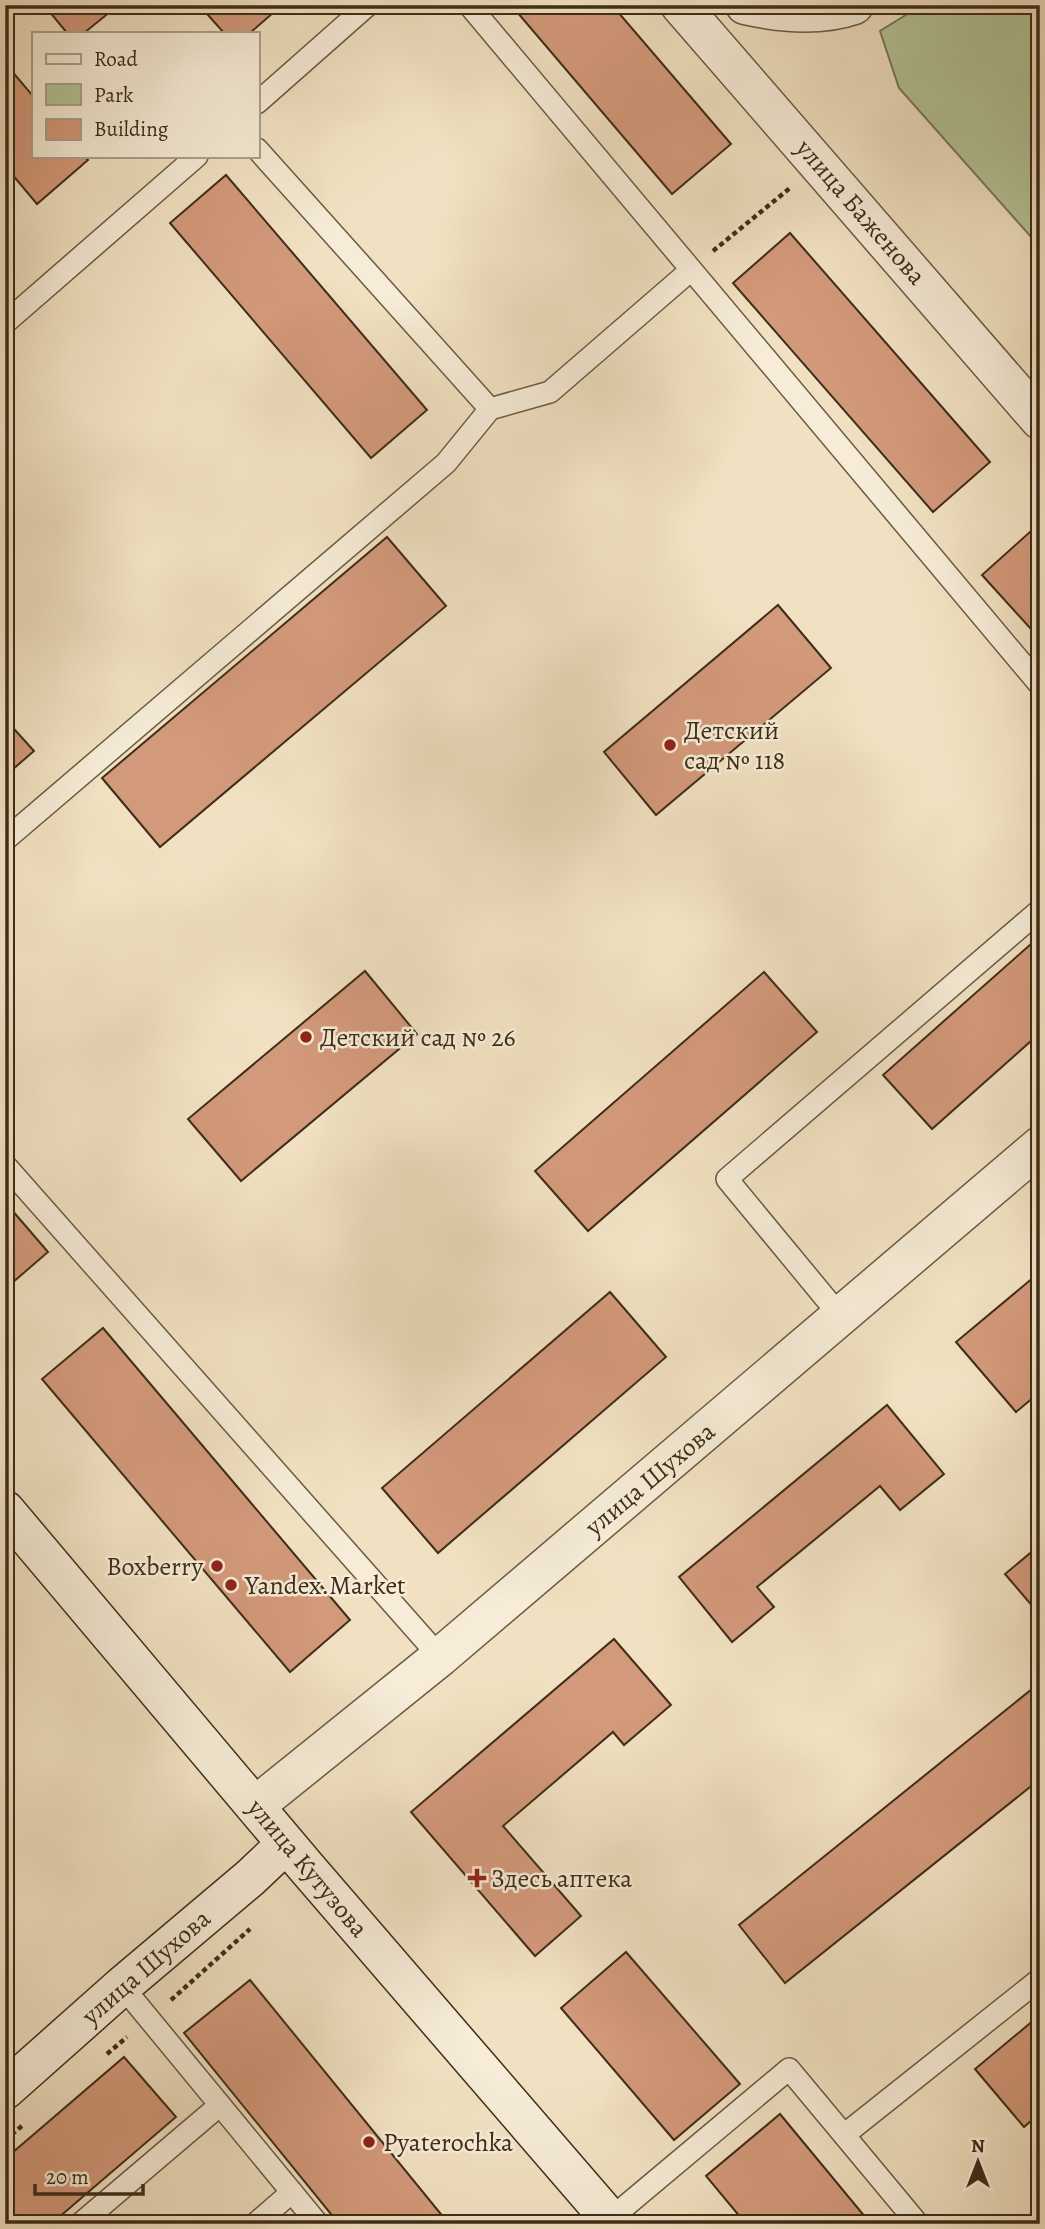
<svg xmlns="http://www.w3.org/2000/svg" width="1045" height="2229" font-family="Alegreya,serif">
	<style>
		.green { fill: #b4c498; stroke: #797858; stroke-width: 2 }
		.building { fill: #d3997b; stroke: #3e2d18; stroke-width: 2 }
		.lines { fill: none; stroke-linecap: round; stroke-linejoin: round }
		.lane-casing { stroke: #6b5a42; stroke-width: 24 }
		.street-casing { stroke: #6b5a42; stroke-width: 41 }
		.secondary-casing { stroke: #3e2d18; stroke-width: 41 }
		.path { stroke: #3e2d18; stroke-width: 4.5; stroke-dasharray: 5 3.5; stroke-linecap: butt }
		.lane { stroke: #f6ecd7; stroke-width: 21 }
		.street { stroke: #f6ecd7; stroke-width: 38 }
		.secondary { stroke: #f6ecd7; stroke-width: 38 }
		.poi-dot { fill: #8f2418; stroke: #f6ecd7; stroke-width: 2.5 }
		.labels { text-anchor: middle; dominant-baseline: central; stroke-width: 5; stroke-linejoin: round; paint-order: stroke }
		.street-label { font-size: 26px; fill: #3e2d18; stroke: #f6ecd7 }
		.poi-label { font-size: 26px; fill: #3e2d18; stroke: #f6ecd7; text-anchor: start }
	</style>
	<rect width="100%" height="100%" fill="#f1e1c2"/>
	<filter id="stains"><feTurbulence type="fractalNoise" baseFrequency=".00286" numOctaves="4"/><feColorMatrix values="0 0 0 0 .2 0 0 0 0 .09 0 0 0 0 .02 0 0 0 .5 -.17"/></filter>
	<radialGradient id="worn" r=".72"><stop offset=".6" stop-color="#630" stop-opacity="0"/><stop offset="1" stop-color="#630" stop-opacity=".3"/></radialGradient>
	<polygon class="green" points="922,5 1040,5 1040,247 899,88 880,31"/>
	<g class="building">
		<polygon points="44,5 115,5 116,7 84,33 67,33"/>
		<polygon points="199,5 282,5 250,33 224,33"/>
		<polygon points="511,5 612,5 731,144 672,194"/>
		<polygon points="5,63 33,96 33,156 84,156 88,160 37,204 5,166"/>
		<polygon points="226,175 427,410 371,458 170,223"/>
		<polygon points="790,233 990,462 933,512 733,283"/>
		<polygon points="1040,523 1040,639 982,575"/>
		<polygon points="387,537 446,606 160,847 102,778"/>
		<polygon points="778,605 831,668 656,815 604,752"/>
		<polygon points="5,719 34,751 5,776"/>
		<polygon points="1040,936 1040,1033 932,1129 883,1075"/>
		<polygon points="365,971 417,1034 241,1181 188,1119"/>
		<polygon points="764,972 817,1032 588,1231 535,1171"/>
		<polygon points="5,1202 48,1252 5,1289"/>
		<polygon points="1040,1272 1040,1392 1016,1412 956,1342"/>
		<polygon points="610,1292 666,1357 438,1553 382,1488"/>
		<polygon points="103,1328 350,1620 290,1672 42,1379"/>
		<polygon points="887,1405 944,1474 900,1510 880,1486 757,1587 774,1607 732,1642 679,1577"/>
		<polygon points="1040,1545 1040,1615 1005,1574"/>
		<polygon points="614,1639 671,1705 624,1745 613,1732 503,1826 581,1916 535,1956 411,1812"/>
		<polygon points="1032,1689 1040,1698 1040,1779 785,1983 739,1925"/>
		<polygon points="626,1952 740,2084 674,2140 561,2008"/>
		<polygon points="250,1980 449,2224 339,2224 184,2033"/>
		<polygon points="1040,2015 1040,2113 1024,2127 975,2069"/>
		<polygon points="124,2057 176,2117 51,2224 5,2224 5,2159"/>
		<polygon points="780,2114 871,2224 746,2224 706,2176"/>
	</g>
	<g class="lines">
		<defs>
			<g id="lane">
				<polyline points="469,5 1040,685"/>
				<polyline points="257,103 368,5"/>
				<polyline points="257,149 490,409"/>
				<polyline points="5,323 197,156"/>
				<polyline points="5,840 446,463 490,409 550,392 691,270"/>
				<polyline points="5,1165 440,1657"/>
				<polyline points="841,1317 727,1179 1040,910"/>
				<polyline points="122,1986 318,2224"/>
				<polyline points="844,2135 918,2224"/>
				<polyline points="610,2219 789,2069 844,2135 1040,1979"/>
				<polyline points="80,2224 220,2105"/>
				<polyline points="255,2224 292,2192"/>
			</g>
			<g id="street">
				<polyline points="680,5 1040,420"/>
				<path d="M745 5C780 13 819 17 854 5"/>
				<polyline points="255,1806 440,1657 1040,1146"/>
			</g>
			<g id="secondary">
				<polyline points="5,1510 306,1867 614,2224"/>
				<polyline points="5,2090 122,1986 250,1878 286,1844"/>
			</g>
		</defs>
		<use href="#lane" class="lane-casing"/>
		<use href="#street" class="street-casing"/>
		<use href="#secondary" class="secondary-casing"/>
		<g class="path">
			<polyline points="713,251 790,188"/>
			<polyline points="171,2000 250,1929"/>
			<polyline points="107,2054 127,2037"/>
			<polyline points="5,2140 23,2125"/>
		</g>
		<use href="#lane" class="lane"/>
		<use href="#street" class="street"/>
		<use href="#secondary" class="secondary"/>
	</g>
	<g class="poi-dot">
		<circle cx="670" cy="745" r="7"/>
		<circle cx="306" cy="1037" r="7"/>
		<circle cx="217" cy="1566" r="7"/>
		<circle cx="231" cy="1585" r="7"/>
		<path d="M473.5 1867.5h7v7h7v7h-7v7h-7v-7h-7v-7h7z"/>
		<circle cx="369" cy="2142" r="7"/>
	</g>
	<g class="labels">
		<g class="street-label">
			<text transform="translate(861 212) rotate(49)">улица Баженова</text>
			<text transform="translate(650 1479) rotate(-40)">улица Шухова</text>
			<text transform="translate(308 1868) rotate(50)">улица Кутузова</text>
			<text transform="translate(146 1967) rotate(-41)">улица Шухова</text>
		</g>
		<g class="poi-label">
			<text x="684" y="730">Детский<tspan x="684" dy="30">сад № 118</tspan></text>
			<text x="320" y="1037">Детский сад № 26</text>
			<text x="203" y="1566" text-anchor="end">Boxberry</text>
			<text x="245" y="1585">Yandex.Market</text>
			<text x="491" y="1878">Здесь аптека</text>
			<text x="383" y="2142">Pyaterochka</text>
		</g>
	</g>
	<rect width="1045" height="2229" fill="none" stroke="#f1e1c2" stroke-width="28"/>
	<rect x="7" y="7" width="1031" height="2215" fill="none" stroke="#3e2d18" stroke-width="3.5"/>
	<rect x="14" y="14" width="1017" height="2201" fill="none" stroke="#3e2d18" stroke-width="2"/>
	<rect x="32" y="32" width="228" height="126" fill="#f6ecd7" stroke="#aca08b" stroke-width="2"/>
	<rect x="46" y="54" width="35" height="10" fill="#f6ecd7" stroke="#aca08b" stroke-width="2"/>
	<text x="94" y="66" font-size="21" fill="#3e2d18">Road</text>
	<rect x="46" y="84" width="35" height="21" fill="#b4c498" stroke="#aca08b" stroke-width="2"/>
	<text x="94" y="102" font-size="21" fill="#3e2d18">Park</text>
	<rect x="46" y="119" width="35" height="21" fill="#d3997b" stroke="#aca08b" stroke-width="2"/>
	<text x="94" y="136" font-size="21" fill="#3e2d18">Building</text>
	<g transform="translate(978 2162)" stroke="#f6ecd7" stroke-width="5" paint-order="stroke">
	<path d="M0-5L12 26L0 18L-12 26Z" fill="#3e2d18"/>
	<text y="-10" font-size="19" font-weight="bold" text-anchor="middle" fill="#3e2d18">N</text>
	</g>
	<path d="M35 2184v10h108v-10" fill="none" stroke="#3e2d18" stroke-width="3.5"/>
	<text x="46" y="2184" font-size="21" fill="#3e2d18" stroke="#f6ecd7" stroke-width="5" paint-order="stroke">20 m</text>
	<rect width="100%" height="100%" filter="url(#stains)"/>
	<rect width="100%" height="100%" fill="url(#worn)"/>
</svg>
